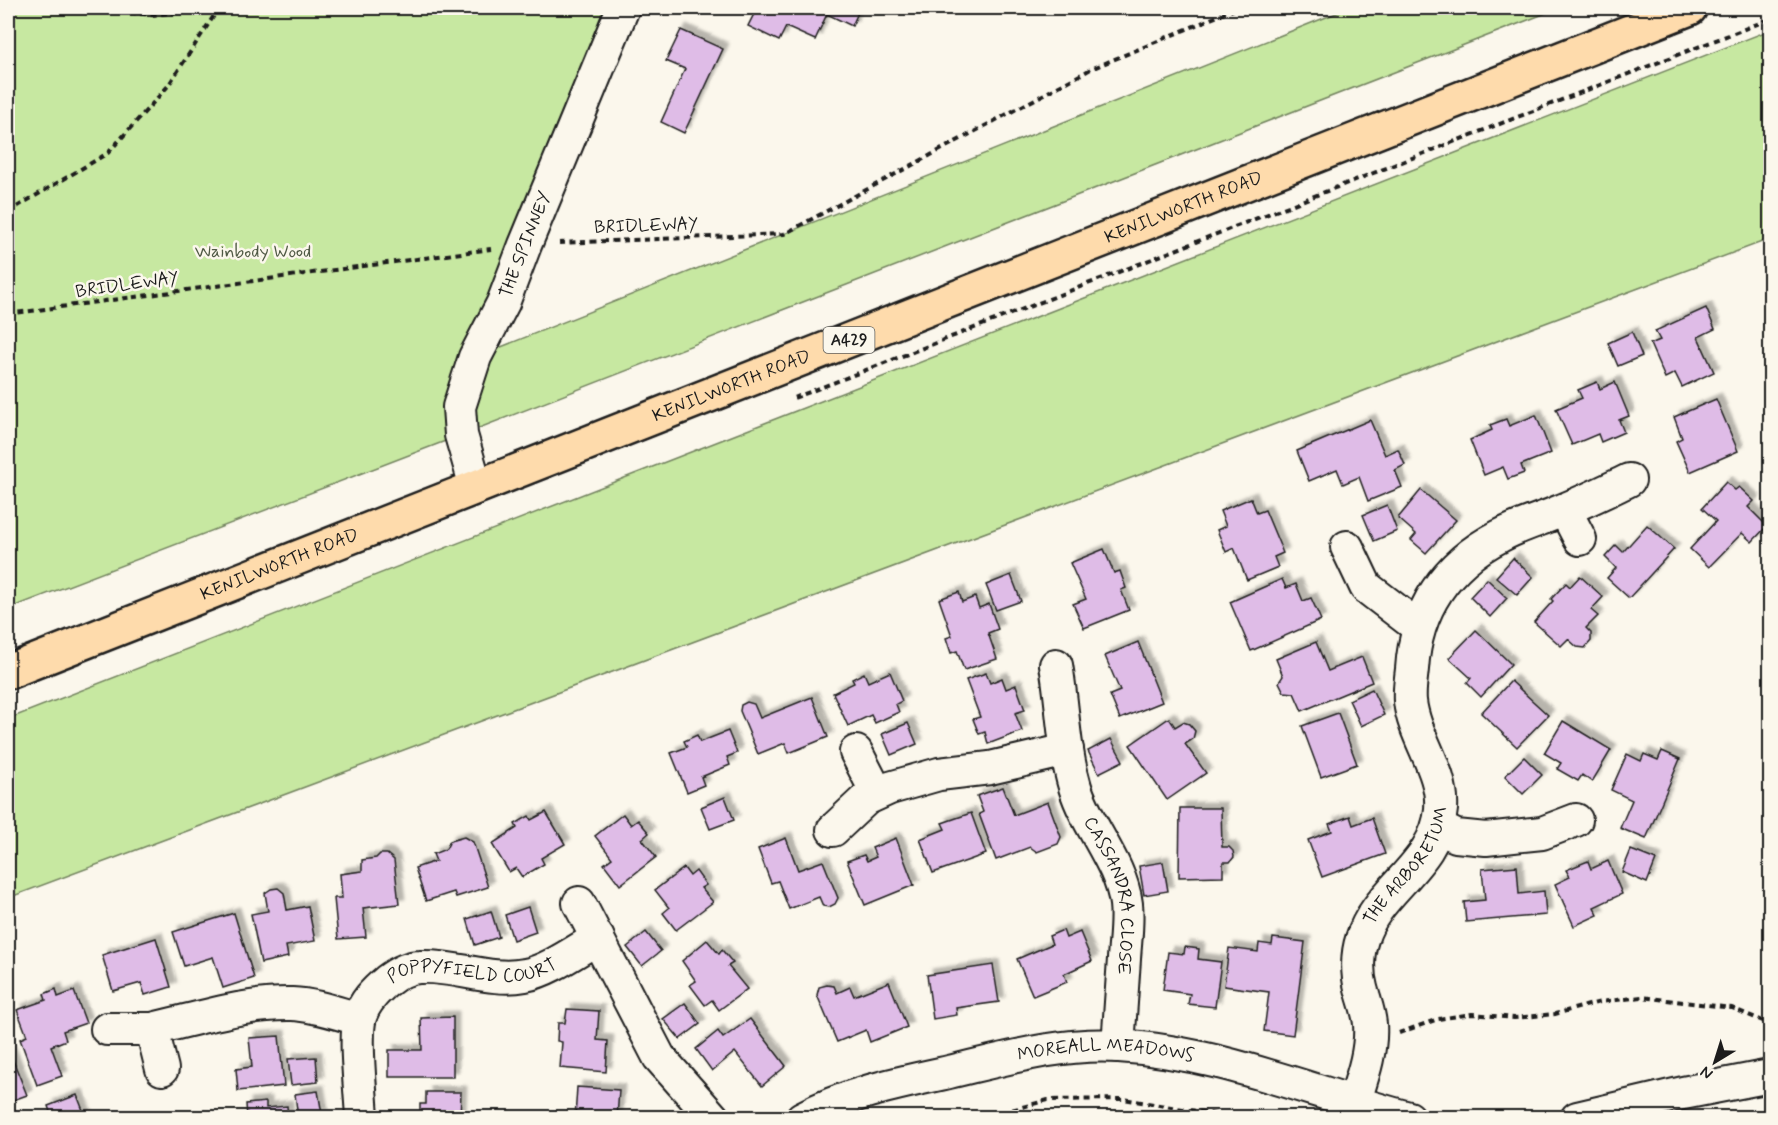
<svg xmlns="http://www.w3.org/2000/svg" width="1778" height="1125" font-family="Mynerve,sans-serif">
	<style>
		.green { fill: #c7e8a1; stroke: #72825e; stroke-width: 1.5 }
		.building { fill: #dfbce7; stroke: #1c1c1c; stroke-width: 1.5; filter: url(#shadow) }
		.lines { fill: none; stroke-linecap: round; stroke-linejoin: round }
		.street-casing { stroke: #1c1c1c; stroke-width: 36 }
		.primary-casing { stroke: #1c1c1c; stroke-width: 38 }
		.path { stroke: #1c1c1c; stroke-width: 4; stroke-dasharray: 6 4.5; stroke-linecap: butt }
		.street { stroke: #fbf7ec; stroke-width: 32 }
		.primary { stroke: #fedbac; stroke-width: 33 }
		.labels { text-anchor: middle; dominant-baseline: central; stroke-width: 5; stroke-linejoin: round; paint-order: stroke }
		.shield { fill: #fbf7ec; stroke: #5f5e5a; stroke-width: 1.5 }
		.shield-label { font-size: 16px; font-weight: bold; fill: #1c1c1c }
		.street-label { font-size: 18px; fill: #1c1c1c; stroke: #fbf7ec }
		.park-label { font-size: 18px; fill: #4f5944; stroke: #fbf7ec }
	</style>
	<defs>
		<filter id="shadow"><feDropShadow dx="5.5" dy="-5.5" stdDeviation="1.5" flood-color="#0004"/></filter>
	</defs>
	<rect width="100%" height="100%" fill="#fbf7ec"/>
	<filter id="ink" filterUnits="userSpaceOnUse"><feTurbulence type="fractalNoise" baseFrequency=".0167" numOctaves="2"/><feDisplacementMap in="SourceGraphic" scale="12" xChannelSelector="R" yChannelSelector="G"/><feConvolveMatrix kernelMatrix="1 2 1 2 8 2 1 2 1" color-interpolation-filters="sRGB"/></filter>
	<g filter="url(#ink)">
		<g class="green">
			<polygon points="8,8 623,8 476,357 1349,8 1559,8 461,435 8,609"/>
			<polygon points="1770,30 1770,239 8,898 8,719"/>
		</g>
		<g class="building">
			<polygon points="757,8 860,8 852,26 827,14 815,40 786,27 779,41 748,26"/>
			<polygon points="681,30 723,49 684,133 661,122 685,69 666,61"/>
			<polygon points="1706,308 1715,329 1698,337 1714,372 1682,387 1675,373 1665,378 1650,344 1660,340 1655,331"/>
			<polygon points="1632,332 1642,356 1618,366 1608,343"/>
			<polygon points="1597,382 1600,389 1615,382 1629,416 1619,420 1624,432 1601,442 1598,434 1572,445 1556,409 1582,398 1578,390"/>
			<polygon points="1716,399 1738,451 1690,472 1676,441 1682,438 1674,417"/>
			<polygon points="1536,415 1551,453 1521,465 1524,473 1508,479 1503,467 1484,475 1470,440 1492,430 1490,425 1506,419 1509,426"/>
			<polygon points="1370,420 1385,455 1398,449 1405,465 1395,470 1402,487 1368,501 1359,477 1343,484 1337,469 1309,481 1297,451"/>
			<polygon points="1726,482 1735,490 1739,487 1754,501 1748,507 1767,526 1752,542 1742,533 1709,567 1690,549 1716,521 1702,508"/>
			<polygon points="1421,490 1456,520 1426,553 1411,540 1416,534 1398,518"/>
			<polygon points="1251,498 1257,513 1265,510 1283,553 1274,557 1278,567 1247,580 1234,548 1226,552 1217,530 1226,526 1220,511"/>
			<polygon points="1387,505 1397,531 1374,541 1363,515"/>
			<polygon points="1647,525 1674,549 1629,598 1607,578 1616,568 1605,557 1616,545 1623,552"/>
			<polygon points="1104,549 1114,573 1120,571 1126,588 1121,590 1129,610 1084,628 1073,604 1086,599 1070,563"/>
			<polygon points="1513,558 1533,577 1517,595 1496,577"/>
			<polygon points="1011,575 1021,601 996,610 986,585"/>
			<polygon points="1580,576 1603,597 1591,610 1598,616 1586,628 1591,633 1591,641 1585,648 1577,647 1568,639 1561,646 1534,622 1553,601 1551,599 1566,583 1570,587"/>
			<polygon points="1282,579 1286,588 1296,584 1303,601 1311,598 1321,620 1251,651 1230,602"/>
			<polygon points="1487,579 1507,598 1490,617 1470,597"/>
			<polygon points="959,592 962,602 975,597 979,608 989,604 998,629 988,633 997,659 964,670 957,651 951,653 946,638 952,636 939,599"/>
			<polygon points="1476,630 1511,664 1481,697 1467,683 1471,678 1449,658"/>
			<polygon points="1138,642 1162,702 1120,719 1110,695 1120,691 1105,656"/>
			<polygon points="1316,642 1328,671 1362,657 1372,682 1302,711 1294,693 1284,692 1279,682 1283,676 1276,659"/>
			<polygon points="890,672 902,701 896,704 899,712 875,723 871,715 848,726 833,693 854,683 852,679 864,673 868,682"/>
			<polygon points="986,673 990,683 1002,678 1006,689 1016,685 1025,710 1015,713 1022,731 988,744 985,732 979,734 973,719 980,717 966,680"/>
			<polygon points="1511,681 1548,715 1517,747 1481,713"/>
			<polygon points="1372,689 1384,715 1361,726 1349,700"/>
			<polygon points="812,697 828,737 789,753 785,743 758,754 740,711 741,705 747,702 754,704 760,718"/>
			<polygon points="1338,713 1357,764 1321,777 1302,726"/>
			<polygon points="1169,718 1175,727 1183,722 1189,724 1195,731 1193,739 1185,744 1206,773 1167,800 1130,745"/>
			<polygon points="1563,721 1611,750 1592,782 1582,775 1578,781 1557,769 1561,763 1544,753"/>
			<polygon points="908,723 917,744 891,755 882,734"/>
			<polygon points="728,731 737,753 727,757 730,765 701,777 704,785 687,792 671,753 687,747 684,741 697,735 700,742"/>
			<polygon points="1111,739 1123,761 1099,773 1088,751"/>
			<polygon points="1662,751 1680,759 1646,839 1620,828 1632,800 1611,790 1627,754 1641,761 1644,754 1658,760"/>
			<polygon points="1524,757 1542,775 1523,794 1505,776"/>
			<polygon points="1003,787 1014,815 1048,802 1061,837 1058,844 1037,852 1030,847 996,860 979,814 983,812 977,796"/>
			<polygon points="725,797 734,820 710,829 701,807"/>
			<polygon points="1180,808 1221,808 1222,847 1229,847 1233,851 1234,857 1230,862 1223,862 1223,876 1179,877"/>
			<polygon points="546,812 565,844 541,858 544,864 522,877 516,868 509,872 492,844 517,828 515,824 529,816 531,820"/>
			<polygon points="971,813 986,854 933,873 920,839 945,829 942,823"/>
			<polygon points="623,814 631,825 638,820 649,833 642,839 656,857 620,885 604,864 612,858 595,836"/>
			<polygon points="1350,816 1353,825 1372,818 1385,854 1322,877 1308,840 1332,831 1329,824"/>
			<polygon points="464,837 473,842 488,887 456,897 454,892 426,901 415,868 436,861 433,854 446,849 450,841"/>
			<polygon points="786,838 798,870 823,861 838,898 835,904 829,907 823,906 819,897 789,909 778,881 771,883 758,849"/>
			<polygon points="896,838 914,885 865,905 847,861 864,855 867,861 876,857 872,848"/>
			<polygon points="1631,850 1656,860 1647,883 1622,872"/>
			<polygon points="380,854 387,854 394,860 399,904 363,908 366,937 338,939 334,898 342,898 340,874 362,871 362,860 376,858"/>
			<polygon points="1588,861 1591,869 1608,861 1622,894 1594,907 1598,915 1574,926 1555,884 1570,877 1566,870"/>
			<polygon points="1163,862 1168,891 1144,895 1139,866"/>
			<polygon points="1517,866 1519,894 1544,891 1546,915 1466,922 1464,902 1485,900 1482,869"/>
			<polygon points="684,868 690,876 696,871 706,885 701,888 713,902 676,930 663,913 669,908 655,890"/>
			<polygon points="278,888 284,893 287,910 308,906 315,941 286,946 288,957 261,963 251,914 268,911 265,893 271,889"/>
			<polygon points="528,907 536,932 513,940 505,915"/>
			<polygon points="491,911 499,937 475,945 467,919"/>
			<polygon points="234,913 254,978 223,988 213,957 184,966 173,932"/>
			<polygon points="1063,930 1066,938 1080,932 1092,961 1064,974 1067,982 1033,996 1017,959 1052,944 1049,936"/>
			<polygon points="646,932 661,951 642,966 627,947"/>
			<polygon points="156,938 171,987 145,995 141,983 113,991 102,955"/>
			<polygon points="1273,938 1305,942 1293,1035 1264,1031 1269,992 1224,986 1229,948 1258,952 1259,943 1272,945"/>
			<polygon points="707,940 719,954 722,950 733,963 728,966 747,989 719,1010 712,1000 705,1005 690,985 696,981 682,961"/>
			<polygon points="1185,947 1199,949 1198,959 1221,962 1215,1007 1188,1004 1190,994 1163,990 1168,952 1184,954"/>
			<polygon points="993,965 999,1002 956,1008 957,1015 933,1019 927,975"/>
			<polygon points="889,982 907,1027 870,1042 866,1030 837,1042 817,995 819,987 827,985 834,986 837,993 850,987 854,996"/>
			<polygon points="56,989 58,997 74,991 86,1023 63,1031 66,1040 51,1046 62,1076 37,1085 20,1039 27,1036 17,1010 46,1000 44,994"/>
			<polygon points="685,1003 700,1024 680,1039 663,1019"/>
			<polygon points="567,1009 599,1011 597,1040 608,1041 606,1072 560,1068 562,1042 557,1041 558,1023 565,1023"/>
			<polygon points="453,1017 453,1077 389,1077 389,1050 422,1050 421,1018"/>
			<polygon points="750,1019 786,1066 762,1086 735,1052 712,1071 696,1049 718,1031 723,1038"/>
			<polygon points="279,1036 284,1086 238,1091 236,1069 252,1067 249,1038"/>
			<polygon points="8,1048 27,1095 8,1102"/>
			<polygon points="316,1057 318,1082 291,1085 288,1059"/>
			<polygon points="577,1087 619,1090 617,1118 575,1118"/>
			<polygon points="318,1091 322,1114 298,1118 295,1094"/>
			<polygon points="426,1092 461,1092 460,1118 420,1118 420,1104 426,1104"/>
			<polygon points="77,1095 86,1118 52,1118 48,1106"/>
			<polygon points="266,1102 266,1108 287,1106 288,1118 247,1118 246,1104"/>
		</g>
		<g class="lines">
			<defs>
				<g id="street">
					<path id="s1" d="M476 487 461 435 459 407 475 357 503 303 525 245 623 8"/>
					<polyline points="1565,510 1580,539"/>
					<polyline points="1347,547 1366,587 1418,627"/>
					<path id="s2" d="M1056 665C1063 705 1063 747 1075 787 1087 827 1121 863 1126 904 1128 922 1125 941 1124 959 1122 988 1120 1017 1118 1046"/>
					<polyline points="856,752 877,793"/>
					<polyline points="1438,827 1456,836 1486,839 1542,833 1576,820"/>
					<polyline points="833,830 866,799 890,788 939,774 990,768 1067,750"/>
					<polyline points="579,903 659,1057 713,1118"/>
					<polyline points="107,1029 152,1029 162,1069"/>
					<path d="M152 1029C197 1019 244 1003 292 1004 315 1005 337 1013 359 1019"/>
					<path id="s3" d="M1354 1103C1362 1078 1372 1051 1370 1024 1369 1012 1364 1000 1361 988 1357 973 1357 954 1362 939 1377 889 1437 865 1441 809 1444 771 1414 738 1410 701 1409 690 1411 679 1412 669 1416 608 1446 564 1500 536 1520 525 1543 519 1563 510 1586 501 1608 490 1629 480"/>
					<path id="s4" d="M362 1118C361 1093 354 1038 360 1017 364 1002 375 991 387 981 396 974 408 967 420 967 455 965 490 982 525 975 548 971 577 950 598 938"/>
					<path id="s5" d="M802 1118C848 1093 898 1083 949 1072 1004 1059 1062 1042 1119 1046 1219 1052 1313 1093 1409 1118"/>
					<polyline points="1577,1118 1683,1093 1770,1076"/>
				</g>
				<g id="primary">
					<path id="s6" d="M8 672 1690 8"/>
				</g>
			</defs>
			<use href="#street" class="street-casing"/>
			<use href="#primary" class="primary-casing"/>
			<g class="path">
				<polyline points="88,8 152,15 217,8"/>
				<polyline points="152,8 152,15"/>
				<polyline points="8,212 108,153 168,86 219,8"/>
				<polyline points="559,243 784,234 1091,69 1237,8"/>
				<polyline points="8,314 491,249"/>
				<polyline points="794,398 1770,19"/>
				<polyline points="1399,1033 1438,1019 1472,1014 1514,1018 1555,1014 1600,1002 1642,997 1732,1008 1770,1024"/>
				<polyline points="1738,1116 1770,1113"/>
				<polyline points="982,1118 1048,1100 1123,1099 1238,1118"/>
			</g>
			<use href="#street" class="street"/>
			<use href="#primary" class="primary"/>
		</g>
	</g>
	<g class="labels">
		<rect class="shield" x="823.5" y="327" width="51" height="26" rx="4.5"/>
		<g class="shield-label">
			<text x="849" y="340">A429</text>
		</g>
		<g class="street-label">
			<text stroke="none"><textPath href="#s6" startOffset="1264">KENILWORTH ROAD</textPath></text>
			<text transform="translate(646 226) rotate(-2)">BRIDLEWAY</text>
			<text stroke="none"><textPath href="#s1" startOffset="258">THE SPINNEY</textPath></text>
			<text transform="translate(127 285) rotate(-8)">BRIDLEWAY</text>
			<text stroke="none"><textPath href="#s6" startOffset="778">KENILWORTH ROAD</textPath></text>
			<text stroke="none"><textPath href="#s6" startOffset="292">KENILWORTH ROAD</textPath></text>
			<text stroke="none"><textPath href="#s3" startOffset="255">THE ARBORETUM</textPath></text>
			<text stroke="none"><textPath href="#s2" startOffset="240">CASSANDRA CLOSE</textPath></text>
			<text stroke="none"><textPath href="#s4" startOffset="236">POPPYFIELD COURT</textPath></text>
			<text stroke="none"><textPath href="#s5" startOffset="314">MOREALL MEADOWS</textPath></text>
		</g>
		<g class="park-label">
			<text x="253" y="252">Wainbody Wood</text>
		</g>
	</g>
	<rect width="1778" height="1125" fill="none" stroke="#fbf7ec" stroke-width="30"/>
	<rect x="15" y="15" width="1748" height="1095" fill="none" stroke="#1c1c1c" stroke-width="2" filter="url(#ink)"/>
	<g transform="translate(1715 1062) rotate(218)" stroke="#fbf7ec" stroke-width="4.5" paint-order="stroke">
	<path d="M0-4.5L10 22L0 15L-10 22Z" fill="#1c1c1c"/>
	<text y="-9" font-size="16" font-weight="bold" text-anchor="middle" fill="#1c1c1c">N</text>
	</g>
</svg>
